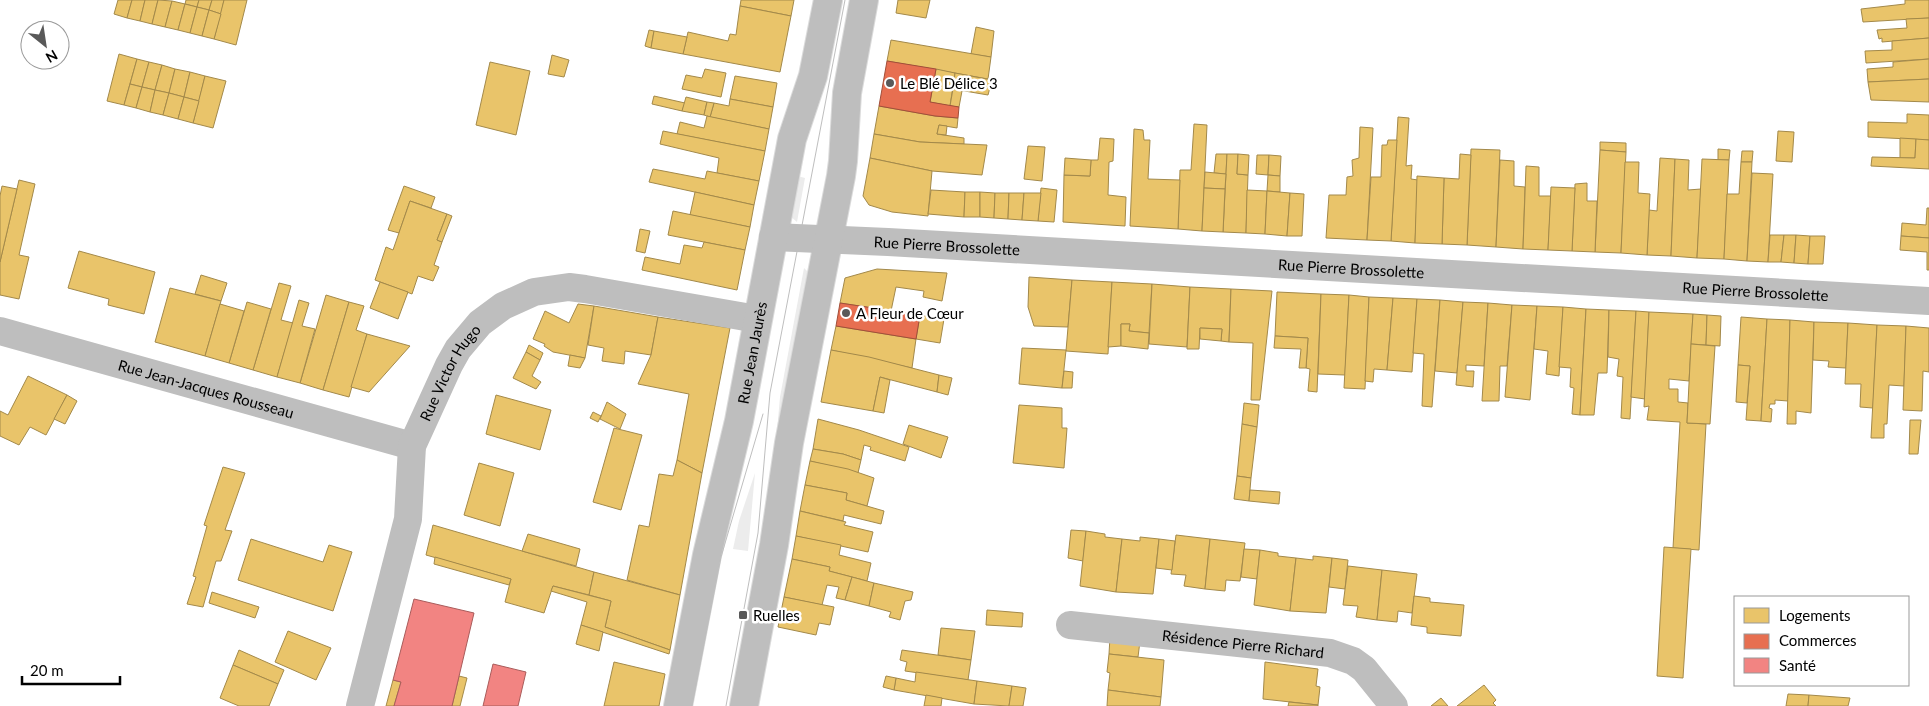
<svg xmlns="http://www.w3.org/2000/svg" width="1929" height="706" font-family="Lato,sans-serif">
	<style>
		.green { fill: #ececec }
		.homes { fill: #e9c46a; stroke: #a3894a }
		.shops { fill: #e76f51; stroke: #a24e39 }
		.health { fill: #f28482; stroke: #a95c5b }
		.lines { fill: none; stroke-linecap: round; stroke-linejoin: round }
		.major-casing { stroke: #dbdbdb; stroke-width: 30 }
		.minor { stroke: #bebebe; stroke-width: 28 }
		.major { stroke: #bebebe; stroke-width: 28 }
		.tram { stroke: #bebebe; stroke-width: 1 }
		.poi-dot { fill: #595959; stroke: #fff; stroke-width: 2 }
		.labels { text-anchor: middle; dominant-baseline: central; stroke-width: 5; stroke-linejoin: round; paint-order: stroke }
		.poi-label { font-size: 15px; fill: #000; stroke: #fff; text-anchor: start }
		.street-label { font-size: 15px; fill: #000; stroke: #fff }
	</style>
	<rect width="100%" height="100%" fill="#fff"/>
	<g class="green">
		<polygon points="794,175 805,178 797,222 790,216"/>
		<polygon points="804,268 810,274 773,475 780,397"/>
		<polygon points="755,473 748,551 733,549 739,521"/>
	</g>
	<g class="homes">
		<polygon points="118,0 132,0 127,18 114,14"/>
		<polygon points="132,0 145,0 140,21 127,18"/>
		<polygon points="145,0 158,0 152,24 140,21"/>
		<polygon points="158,0 172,1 165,27 152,24"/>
		<polygon points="186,0 199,0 197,7 185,4"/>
		<polygon points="199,0 212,0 209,10 197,7"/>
		<polygon points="212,0 224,0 221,14 209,10"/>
		<polygon points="224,0 247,0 236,45 214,39"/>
		<polygon points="741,0 794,0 791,16 740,6"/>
		<polygon points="898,0 930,0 926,18 896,13"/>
		<polygon points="1905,0 1929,0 1929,18 1863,22 1861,9 1905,4"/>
		<polygon points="172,1 185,4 178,30 165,27"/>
		<polygon points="185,4 197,7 190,33 178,30"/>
		<polygon points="740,6 791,16 780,72 683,54 688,32 728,41 730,34 736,35"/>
		<polygon points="197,7 209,10 202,36 190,33"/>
		<polygon points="209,10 221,14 214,39 202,36"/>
		<polygon points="1929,18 1929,38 1882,42 1882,38 1879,39 1877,30 1907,28 1906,19"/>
		<polygon points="976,27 994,31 991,57 971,54"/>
		<polygon points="649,30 654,31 651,48 645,46"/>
		<polygon points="654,31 687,37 683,54 651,48"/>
		<polygon points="1929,38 1929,59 1866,63 1865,51 1892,50 1892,41"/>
		<polygon points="891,40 991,57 988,79 887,61"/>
		<polygon points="119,54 137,59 124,105 107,101"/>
		<polygon points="552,55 569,60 564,77 548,74"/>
		<polygon points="137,59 149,62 142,87 130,84"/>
		<polygon points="1929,59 1929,79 1868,82 1867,69 1893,67 1893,62"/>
		<polygon points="149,62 162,65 155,90 142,87"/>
		<polygon points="490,62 530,71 516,135 476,125"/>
		<polygon points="162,65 175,69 169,93 155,90"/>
		<polygon points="175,69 190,72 184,97 169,93"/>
		<polygon points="705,69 726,73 721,97 682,89 686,75 702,78"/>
		<polygon points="936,69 955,73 950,106 930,102"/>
		<polygon points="190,72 205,76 199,101 184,97"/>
		<polygon points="955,73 992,80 988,95 953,89"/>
		<polygon points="205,76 226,81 213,128 193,123"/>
		<polygon points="735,76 777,83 773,107 730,99"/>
		<polygon points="1929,79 1929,102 1871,100 1868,82"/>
		<polygon points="130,84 142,87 136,108 124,105"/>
		<polygon points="142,87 155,90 150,112 136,108"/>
		<polygon points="953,89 962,91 959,107 950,106"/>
		<polygon points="155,90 169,93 163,115 150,112"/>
		<polygon points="169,93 184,97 178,119 163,115"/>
		<polygon points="654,96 685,103 682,111 652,104"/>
		<polygon points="184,97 199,101 193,123 178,119"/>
		<polygon points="686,97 707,102 704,115 682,111"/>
		<polygon points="730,99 773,107 769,129 710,117 714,103 729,106"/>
		<polygon points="707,102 714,103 710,117 704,115"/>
		<polygon points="879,106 935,116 958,118 957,128 939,125 937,134 964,138 964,144 920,142 874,134"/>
		<polygon points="1907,114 1929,115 1929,140 1868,137 1868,122 1907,123"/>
		<polygon points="707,116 769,129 765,151 677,134 680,122 704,128"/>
		<polygon points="1398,117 1409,118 1406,166 1412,165 1411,179 1418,180 1415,243 1391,241"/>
		<polygon points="1194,124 1207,125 1202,231 1178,229 1180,170 1191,170"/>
		<polygon points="939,125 947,126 946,135 937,134"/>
		<polygon points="1360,127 1373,128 1367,240 1326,238 1329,195 1346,195 1347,177 1353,176 1352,160 1359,158"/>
		<polygon points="1134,129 1143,130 1144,140 1150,140 1148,179 1180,180 1178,229 1130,226"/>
		<polygon points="663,131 765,151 759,181 717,173 719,158 660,144"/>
		<polygon points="1778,131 1794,132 1792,162 1776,161"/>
		<polygon points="874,134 920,142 987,145 982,175 932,171 870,158"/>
		<polygon points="1100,138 1114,139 1113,161 1109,162 1108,195 1126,197 1125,226 1063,222 1064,175 1090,176 1091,160 1098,160"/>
		<polygon points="1900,138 1916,139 1915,158 1900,158"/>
		<polygon points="1916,139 1929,140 1929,169 1871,166 1872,157 1915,158"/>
		<polygon points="1388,140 1397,140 1391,241 1367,240 1371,177 1381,177 1382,145 1387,145"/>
		<polygon points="1600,142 1626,143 1626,152 1600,150"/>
		<polygon points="1028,146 1045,147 1042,181 1024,179"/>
		<polygon points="1471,149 1500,150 1496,247 1467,245"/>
		<polygon points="1718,149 1730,150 1729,160 1718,160"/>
		<polygon points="1600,150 1626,152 1621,253 1595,252"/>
		<polygon points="1742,151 1753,151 1752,162 1741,162"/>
		<polygon points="1216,154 1227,154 1226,174 1214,173"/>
		<polygon points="1227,154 1238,154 1237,174 1248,175 1246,233 1223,232"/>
		<polygon points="1238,154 1249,155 1248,175 1237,174"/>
		<polygon points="1460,154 1471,155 1467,245 1442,244 1444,178 1459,179"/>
		<polygon points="1257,155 1269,155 1268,175 1256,174"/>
		<polygon points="1269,155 1281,156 1280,176 1268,175"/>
		<polygon points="870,158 932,171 928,216 892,212 869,205 863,196"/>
		<polygon points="1065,158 1091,160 1090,176 1064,175"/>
		<polygon points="1660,158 1675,159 1671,256 1647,255 1649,210 1657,211"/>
		<polygon points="1675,159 1689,160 1688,190 1701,189 1697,258 1671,256"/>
		<polygon points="1702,159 1729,160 1724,259 1697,258"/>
		<polygon points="1500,160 1514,161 1514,186 1525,187 1523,249 1496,247"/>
		<polygon points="1625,162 1639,162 1638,193 1650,194 1647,255 1621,253"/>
		<polygon points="1741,162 1752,162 1747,261 1724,259 1727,194 1739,194"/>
		<polygon points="1526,166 1539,167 1539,196 1551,196 1548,250 1523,249"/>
		<polygon points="653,169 705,179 707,171 759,181 754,205 649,182"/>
		<polygon points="1205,172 1226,174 1225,189 1204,188"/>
		<polygon points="1752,173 1773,174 1768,262 1747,261"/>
		<polygon points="1268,175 1280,176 1280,192 1267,191"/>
		<polygon points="1417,176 1444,178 1442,244 1415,243"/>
		<polygon points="19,180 35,184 19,255 29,257 19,299 0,295 0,262"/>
		<polygon points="1587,183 1587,201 1597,201 1595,252 1572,251 1575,184"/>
		<polygon points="2,186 17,189 0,262 0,196"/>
		<polygon points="404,186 435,197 431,208 410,201 399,233 388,230"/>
		<polygon points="1551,187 1575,188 1572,251 1548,250"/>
		<polygon points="1041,188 1057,190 1054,222 1038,221"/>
		<polygon points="1204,188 1225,189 1223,232 1202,231"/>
		<polygon points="931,190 965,192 964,217 928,214"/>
		<polygon points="1247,190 1267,191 1265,234 1246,233"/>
		<polygon points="1267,191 1290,193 1287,236 1265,234"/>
		<polygon points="695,192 754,205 750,227 690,215"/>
		<polygon points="965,192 980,192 980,217 964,217"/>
		<polygon points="980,192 995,193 994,218 980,217"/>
		<polygon points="995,193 1009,193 1008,219 994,218"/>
		<polygon points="1009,193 1024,193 1022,220 1008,219"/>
		<polygon points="1024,193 1041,193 1038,221 1022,220"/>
		<polygon points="1290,193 1304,194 1302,236 1287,236"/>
		<polygon points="410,201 447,214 437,240 442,242 434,265 439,267 433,281 418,276 412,294 375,280 386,247 393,250"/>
		<polygon points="1927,208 1929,208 1929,238 1901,236 1902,223 1926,225"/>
		<polygon points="673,211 750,227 745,250 668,235"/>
		<polygon points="447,214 452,216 442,242 437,240"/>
		<polygon points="640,229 650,231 645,253 636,251"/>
		<polygon points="1770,235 1784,235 1781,262 1768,262"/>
		<polygon points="1784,235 1796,235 1794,263 1781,262"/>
		<polygon points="1796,235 1810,236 1808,264 1794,263"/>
		<polygon points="1810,236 1825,236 1823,264 1808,264"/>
		<polygon points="1901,236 1929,238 1929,270 1927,270 1927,252 1900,250"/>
		<polygon points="704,242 745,250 737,290 642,270 645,257 680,264 684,245 702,248"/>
		<polygon points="79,251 155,272 144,314 108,305 109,299 68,288"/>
		<polygon points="877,269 947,273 942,301 923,297 924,291 896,287 891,311 840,303 845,278"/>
		<polygon points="201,275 227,283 221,301 195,294"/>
		<polygon points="1029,277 1072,280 1068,327 1034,326 1028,307"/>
		<polygon points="1072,280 1112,282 1108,354 1066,351"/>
		<polygon points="380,282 408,292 398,319 370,308"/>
		<polygon points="1112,282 1152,284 1149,333 1129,331 1130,324 1121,324 1121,346 1108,347"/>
		<polygon points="279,283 291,286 281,320 293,323 277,377 253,370"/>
		<polygon points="1152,284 1190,287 1187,347 1149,344"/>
		<polygon points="1190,287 1231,289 1229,342 1221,341 1222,329 1200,328 1199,349 1187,349"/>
		<polygon points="170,288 221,301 205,356 155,342"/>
		<polygon points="1231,289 1272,291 1260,400 1251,400 1253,343 1229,342"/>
		<polygon points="1277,292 1321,294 1317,392 1308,391 1310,369 1306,368 1308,338 1275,336"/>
		<polygon points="1321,294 1349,295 1345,375 1318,374"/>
		<polygon points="326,295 349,302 323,390 300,383"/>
		<polygon points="1349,295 1369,297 1365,389 1344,388"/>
		<polygon points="1369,297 1393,298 1387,370 1374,369 1373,382 1365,381"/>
		<polygon points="1393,298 1417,299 1412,372 1387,370"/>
		<polygon points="1417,299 1440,300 1432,407 1422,406 1424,354 1413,353"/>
		<polygon points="299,300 309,303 302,326 315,329 300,383 277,377"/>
		<polygon points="1440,300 1463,302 1457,373 1435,371"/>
		<polygon points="247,302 271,309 253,370 229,363"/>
		<polygon points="349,302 364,306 356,330 367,334 349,397 323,390"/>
		<polygon points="1463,302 1488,303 1484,366 1466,365 1466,371 1474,371 1473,387 1456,385"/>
		<polygon points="1488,303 1512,305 1507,366 1500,366 1499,401 1482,401"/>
		<polygon points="220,304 244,311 229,363 205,356"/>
		<polygon points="578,304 594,306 585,358 553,352 544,346 545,344 533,339 545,311 569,323"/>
		<polygon points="1512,305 1537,306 1530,400 1505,397"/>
		<polygon points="594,306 658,317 651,355 625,351 624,364 602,361 604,348 588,345"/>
		<polygon points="1537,306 1563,307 1559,376 1546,374 1548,351 1534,349"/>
		<polygon points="1563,307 1586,309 1580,415 1572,414 1574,388 1570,387 1571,368 1559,367"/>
		<polygon points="1586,309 1609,310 1607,373 1598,373 1594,415 1580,415"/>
		<polygon points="1609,310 1636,311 1630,419 1621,418 1623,377 1617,376 1619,359 1608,357"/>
		<polygon points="1636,311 1649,312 1645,399 1631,397"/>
		<polygon points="1649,312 1693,314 1689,381 1669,379 1669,389 1678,389 1678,402 1688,403 1687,423 1706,424 1699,550 1673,548 1680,422 1647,420 1649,406 1644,407"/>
		<polygon points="1693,314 1707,315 1706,345 1691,344"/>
		<polygon points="920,315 944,319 940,343 916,339"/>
		<polygon points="1707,315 1721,316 1720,346 1706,345"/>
		<polygon points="658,317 730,328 702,473 677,460 689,394 638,384 651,355"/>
		<polygon points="1741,317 1767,319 1761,421 1746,420 1750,366 1738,365"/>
		<polygon points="1767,319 1790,320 1788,401 1775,400 1775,404 1770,404 1769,408 1772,409 1771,422 1761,421"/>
		<polygon points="1790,320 1814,322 1811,413 1796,411 1796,424 1787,424"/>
		<polygon points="1814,322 1848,323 1846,368 1828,367 1829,361 1813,360"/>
		<polygon points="1848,323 1877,325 1873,408 1860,407 1861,384 1845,384"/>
		<polygon points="1121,324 1130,324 1129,331 1149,333 1148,349 1121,346"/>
		<polygon points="1877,325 1906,326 1904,386 1889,385 1887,424 1884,424 1884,438 1871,438"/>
		<polygon points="836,326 916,339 912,368 831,350"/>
		<polygon points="1906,326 1929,328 1929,372 1923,371 1922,411 1903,410"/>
		<polygon points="1200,328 1222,329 1221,341 1200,339"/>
		<polygon points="367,334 410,346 369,392 351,387"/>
		<polygon points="1275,336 1308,338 1306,368 1299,368 1301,349 1274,348"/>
		<polygon points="1691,344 1715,346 1710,424 1687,423"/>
		<polygon points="529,345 543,353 540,360 526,352"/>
		<polygon points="1022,348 1066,350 1062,388 1019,384"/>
		<polygon points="831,350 869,357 939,375 937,392 880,377 873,411 821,402"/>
		<polygon points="526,352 540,360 532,376 541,382 536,389 513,378"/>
		<polygon points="570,355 585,358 580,368 568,366"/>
		<polygon points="1738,365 1750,366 1747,403 1736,402"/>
		<polygon points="1064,371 1073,372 1072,388 1062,388"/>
		<polygon points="939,375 952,378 948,395 937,392"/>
		<polygon points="28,376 67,395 46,435 30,427 19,445 0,436 0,411 8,415"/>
		<polygon points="880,377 890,380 884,413 873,411"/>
		<polygon points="67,395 77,401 65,424 54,419"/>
		<polygon points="496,395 551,410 540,450 486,434"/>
		<polygon points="607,402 626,414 620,429 600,419"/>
		<polygon points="1244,403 1259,405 1257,427 1242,424"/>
		<polygon points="1019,405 1062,408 1062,428 1067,428 1064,468 1013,463"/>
		<polygon points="593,412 601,416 598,422 590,418"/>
		<polygon points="818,419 859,430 909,447 905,461 870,450 871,447 864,445 861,460 843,454 813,449"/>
		<polygon points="1910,420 1921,420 1918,454 1909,454"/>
		<polygon points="1242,424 1257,427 1251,478 1237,476"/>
		<polygon points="909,425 948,437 941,458 903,444"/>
		<polygon points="614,428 642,435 621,510 593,502"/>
		<polygon points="813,449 843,454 861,460 858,473 810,461"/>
		<polygon points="677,460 702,473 680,595 627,580 639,525 649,527 659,474 673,476"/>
		<polygon points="810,461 848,469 874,478 867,506 846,500 847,493 805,485"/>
		<polygon points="479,463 514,473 500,526 464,515"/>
		<polygon points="223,467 245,473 225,530 232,531 221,561 216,561 203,607 187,604 196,577 193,576 207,526 204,525"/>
		<polygon points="1237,476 1251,478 1249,501 1234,499"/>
		<polygon points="805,485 847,493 846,500 884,511 881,524 844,515 843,521 800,511"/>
		<polygon points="1250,490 1280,492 1279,504 1249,501"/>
		<polygon points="800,511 846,522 844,525 873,532 868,552 796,536"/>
		<polygon points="433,525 594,572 589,595 553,586 544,613 505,602 511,579 426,555"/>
		<polygon points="1071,530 1086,531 1083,561 1068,558"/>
		<polygon points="1086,531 1105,534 1105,537 1122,539 1116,592 1080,586"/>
		<polygon points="528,534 580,549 576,566 522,551"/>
		<polygon points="1176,535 1210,539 1205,589 1184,586 1186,575 1171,574"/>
		<polygon points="796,536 841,545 839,555 871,563 867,581 829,571 830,567 792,559"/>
		<polygon points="1140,537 1159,539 1153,594 1116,592 1122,539 1140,541"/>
		<polygon points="251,539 323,562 329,545 352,552 333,611 238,580"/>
		<polygon points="1159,539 1175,541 1172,570 1156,568"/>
		<polygon points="1210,539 1245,543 1240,581 1226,580 1225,591 1205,589"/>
		<polygon points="1664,547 1691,549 1683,678 1657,676"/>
		<polygon points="1244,549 1260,550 1257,579 1241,577"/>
		<polygon points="1260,550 1278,553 1278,556 1296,558 1290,611 1254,605"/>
		<polygon points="1313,556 1332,558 1326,613 1290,611 1296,558 1313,560"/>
		<polygon points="435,557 511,579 509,585 434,564"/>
		<polygon points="1332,558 1348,560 1345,589 1329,587"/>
		<polygon points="792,559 830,567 829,571 852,577 845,600 836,598 839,587 827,585 822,605 784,597"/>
		<polygon points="1348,566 1382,570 1377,620 1356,617 1358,606 1343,605"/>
		<polygon points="1382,570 1417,574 1412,613 1398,611 1397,622 1377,620"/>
		<polygon points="594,572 680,595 670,650 605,627 611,601 589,595"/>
		<polygon points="852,577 874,583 869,606 845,600"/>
		<polygon points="874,583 913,592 911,600 905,601 900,620 889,617 891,612 869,606"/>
		<polygon points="553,586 611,601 605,627 670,650 669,654 581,625 587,602 551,591"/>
		<polygon points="212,592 259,607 255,618 209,603"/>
		<polygon points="1414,596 1430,598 1430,602 1464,605 1461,636 1427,633 1427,627 1411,625"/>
		<polygon points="784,597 834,607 830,625 819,623 816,635 778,627"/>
		<polygon points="987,610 1023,613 1022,627 986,625"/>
		<polygon points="581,625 603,632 599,651 576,644"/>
		<polygon points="941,628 975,631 971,660 938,655"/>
		<polygon points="288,631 331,648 316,680 275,662"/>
		<polygon points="1110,637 1140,641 1138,657 1109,654"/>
		<polygon points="239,650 284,670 278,684 233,665"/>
		<polygon points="902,650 971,660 968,680 905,671 907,662 900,660"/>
		<polygon points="1109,654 1164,660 1161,697 1108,690 1110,673 1107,672"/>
		<polygon points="614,662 665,674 659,706 604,706"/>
		<polygon points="1265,662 1318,669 1316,686 1320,687 1318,705 1263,699"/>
		<polygon points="233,665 278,684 269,706 239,706 220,698"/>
		<polygon points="916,672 977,681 974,704 894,690 896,678 915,682"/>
		<polygon points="459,676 467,678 460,706 452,706"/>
		<polygon points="886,676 896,678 894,690 883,687"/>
		<polygon points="393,680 401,682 394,706 386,706"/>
		<polygon points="977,681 1012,686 1009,706 974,704"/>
		<polygon points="1484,685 1496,700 1493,703 1496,706 1457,706"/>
		<polygon points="1012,686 1026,688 1023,706 1009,706"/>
		<polygon points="1108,690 1161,697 1160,706 1107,706"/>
		<polygon points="1788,694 1809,695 1808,706 1786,706"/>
		<polygon points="926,695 942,698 941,706 924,706"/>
		<polygon points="1809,695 1850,698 1848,706 1808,706"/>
		<polygon points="1441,698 1448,706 1431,706"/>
		<polygon points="1289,702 1318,705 1318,706 1288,706"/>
	</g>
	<g class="shops">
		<polygon points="887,61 936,69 930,102 959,107 958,118 935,116 879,106"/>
		<polygon points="840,303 920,315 916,339 836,326"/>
	</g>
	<g class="health">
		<polygon points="414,599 474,613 452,706 394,706 401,682 393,680"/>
		<polygon points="493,664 526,672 518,706 483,706"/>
	</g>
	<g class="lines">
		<defs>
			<g id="major">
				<path id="s5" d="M678 706 707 555 739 421 792 139 813 76 828 0"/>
				<polyline points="744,706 774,545 789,443 841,176 843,161 847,93 864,0"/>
			</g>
		</defs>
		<use href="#major" class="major-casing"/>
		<g class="minor">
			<path id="s1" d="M773 237 888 242 1929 301"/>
			<path id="s2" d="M0 331 412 446"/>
			<path id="s3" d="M1070 625 1330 653 1353 661 1364 669 1394 706"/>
			<path id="s4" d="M360 706 408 519 412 446 449 365 458 349 480 323 503 306 534 292 569 287 585 289 757 319"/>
		</g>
		<use href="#major" class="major"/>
		<g class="tram">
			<polyline points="692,706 721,557 763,414"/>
			<polyline points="726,706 758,533 770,393 845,0"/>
		</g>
	</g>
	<g class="poi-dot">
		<circle cx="890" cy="83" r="5"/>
		<circle cx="846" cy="313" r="5"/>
		<rect x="738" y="610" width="10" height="10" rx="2.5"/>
	</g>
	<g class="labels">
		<g class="poi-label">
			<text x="900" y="83">Le Blé Délice 3</text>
			<text x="856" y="313">A Fleur de Cœur</text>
			<text x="753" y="615">Ruelles</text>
		</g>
		<g class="street-label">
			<text stroke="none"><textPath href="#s1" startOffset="174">Rue Pierre Brossolette</textPath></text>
			<text stroke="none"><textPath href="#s1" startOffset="579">Rue Pierre Brossolette</textPath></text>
			<text stroke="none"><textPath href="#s1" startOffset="984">Rue Pierre Brossolette</textPath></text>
			<text stroke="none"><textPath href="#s5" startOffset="361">Rue Jean Jaurès</textPath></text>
			<text stroke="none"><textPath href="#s4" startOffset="349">Rue Victor Hugo</textPath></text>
			<text stroke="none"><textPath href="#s2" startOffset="214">Rue Jean-Jacques Rousseau</textPath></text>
			<text stroke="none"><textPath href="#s3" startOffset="174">Résidence Pierre Richard</textPath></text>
		</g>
	</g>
	<rect x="1734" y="596" width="175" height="90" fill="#ffffff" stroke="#999999"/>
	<rect x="1744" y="608" width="25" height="15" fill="#e9c46a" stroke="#999999"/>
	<text x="1779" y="621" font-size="15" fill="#000000">Logements</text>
	<rect x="1744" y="634" width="25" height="15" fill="#e76f51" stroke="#999999"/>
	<text x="1779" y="646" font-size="15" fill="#000000">Commerces</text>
	<rect x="1744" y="658" width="25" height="15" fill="#f28482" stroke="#999999"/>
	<text x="1779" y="671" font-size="15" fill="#000000">Santé</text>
	<g transform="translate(45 45) rotate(150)"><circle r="24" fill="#ffffff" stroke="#999999"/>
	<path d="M0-4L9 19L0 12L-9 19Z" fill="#595959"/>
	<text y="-8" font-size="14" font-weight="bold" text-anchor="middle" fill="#000000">N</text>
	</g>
	<path d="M22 676v8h98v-8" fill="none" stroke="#000000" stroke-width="2.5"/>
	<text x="30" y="676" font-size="15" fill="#000000" stroke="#ffffff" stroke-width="4" paint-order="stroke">20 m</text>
</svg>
